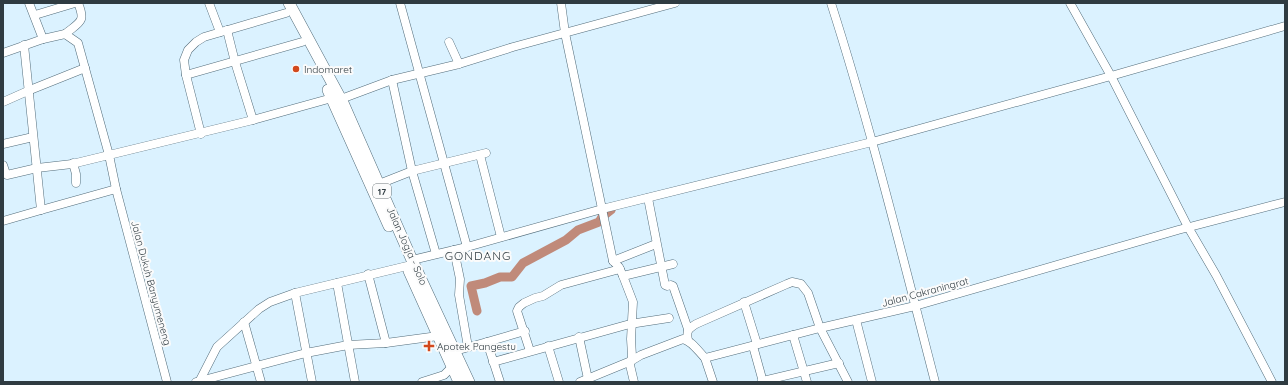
<svg xmlns="http://www.w3.org/2000/svg" width="1288" height="385" font-family="Quicksand,sans-serif">
	<style>
		.lines { fill: none; stroke-linecap: round; stroke-linejoin: round }
		.river { stroke: #c08a7a; stroke-width: 9 }
		.minor-casing { stroke: #536d7b; stroke-width: 9 }
		.highway-casing { stroke: #536d7b; stroke-width: 12 }
		.minor { stroke: #fff; stroke-width: 8 }
		.highway { stroke: #fff; stroke-width: 11 }
		.poi-dot { fill: #d2491d; stroke: #fbfbfb; stroke-width: 1.5 }
		.labels { text-anchor: middle; dominant-baseline: central; stroke-width: 4; stroke-linejoin: round; paint-order: stroke }
		.shield { fill: #fbfbfb; stroke: #6c7579; stroke-width: 1 }
		.shield-label { font-size: 9px; font-weight: bold; fill: #2f3b41 }
		.poi-label { font-size: 10px; fill: #2f3b41; stroke: #fbfbfb; text-anchor: start }
		.street-label { font-size: 10px; fill: #2f3b41; stroke: #fbfbfb }
		.quarter-label { font-size: 12px; letter-spacing: 1px; fill: #2f3b41; stroke: #fbfbfb }
	</style>
	<rect width="100%" height="100%" fill="#dbf2ff"/>
	<g class="lines">
		<polyline class="river" points="477,311 471,286 485,283 500,277 512,277 523,263 566,240 578,230 599,222 602,217 611,210 612,207"/>
		<defs>
			<g id="minor">
				<polyline points="29,3 43,39"/>
				<polyline points="209,3 220,32"/>
				<polyline points="400,3 467,247"/>
				<polyline points="561,3 565,33 613,261 619,267 623,276 633,302 631,339 632,356 630,365 634,382"/>
				<path d="M831 3C871 128 902 255 935 382"/>
				<polyline points="1070,3 1111,76 1188,227 1216,275 1272,382"/>
				<polyline points="35,15 75,3"/>
				<polyline points="227,30 235,62 253,120"/>
				<path d="M65 34C80 22 86 22 78 3"/>
				<polyline points="449,42 459,64"/>
				<polyline points="24,45 41,210"/>
				<polyline points="3,53 43,39 65,34 78,43 109,155 253,120 332,98"/>
				<polyline points="186,75 302,42"/>
				<polyline points="392,80 412,171 436,254"/>
				<polyline points="341,99 392,80 459,64 513,47 675,3"/>
				<polyline points="3,102 30,90 85,68"/>
				<polyline points="201,134 186,75 184,60 188,50 196,42 204,37 286,13"/>
				<polyline points="3,144 33,137"/>
				<polyline points="480,155 501,237"/>
				<polyline points="73,163 76,174 76,183"/>
				<polyline points="3,165 5,171 7,175 37,168 72,164 109,155 116,189 167,382"/>
				<polyline points="379,184 412,171 486,153"/>
				<polyline points="648,198 665,285 667,286 671,285 673,286 688,329"/>
				<polyline points="3,221 41,210 116,189"/>
				<polyline points="454,250 460,279 459,295 468,347"/>
				<polyline points="412,260 467,247 602,209 872,142 1111,76 1285,26"/>
				<polyline points="613,261 656,244"/>
				<polyline points="368,274 386,343"/>
				<polyline points="623,276 673,264"/>
				<polyline points="337,283 355,382"/>
				<polyline points="295,293 312,382"/>
				<polyline points="744,302 757,344"/>
				<polyline points="856,320 872,382"/>
				<polyline points="244,322 261,382"/>
				<polyline points="793,335 807,382"/>
				<polyline points="579,337 588,379"/>
				<path d="M688 340C686 331 688 329 696 324L787 284 792 282 801 284 808 293 820 328 848 382"/>
				<polyline points="487,342 525,331"/>
				<polyline points="548,346 559,382"/>
				<polyline points="753,346 763,382"/>
				<polyline points="455,351 487,342 500,382"/>
				<polyline points="530,351 517,311 519,307 524,303 535,298 543,296 561,285 620,269"/>
				<polyline points="705,358 713,382"/>
				<polyline points="493,362 630,324 669,318"/>
				<polyline points="762,381 839,363"/>
				<polyline points="196,382 306,353 348,345 386,343 438,336"/>
				<polyline points="199,382 217,347 259,309 270,302 295,293 407,266"/>
				<polyline points="422,382 444,375 452,367 456,364"/>
				<path d="M580 382 631 361 641 355 683 339C692 341 698 351 705 358L820 328 915 306 1178 230 1285 202"/>
			</g>
			<g id="highway">
				<polyline points="289,3 343,103 412,260 469,382"/>
				<polyline points="328,90 389,226"/>
				<polyline points="409,271 459,382"/>
			</g>
		</defs>
		<use href="#minor" class="minor-casing"/>
		<use href="#highway" class="highway-casing"/>
		<use href="#minor" class="minor"/>
		<use href="#highway" class="highway"/>
	</g>
	<g class="poi-dot">
		<circle cx="296" cy="69" r="4"/>
		<path d="M427 340h4v4h4v4h-4v4h-4v-4h-4v-4h4z"/>
	</g>
	<g class="labels">
		<rect class="shield" x="373" y="184" width="18" height="14" rx="3"/>
		<g class="shield-label">
			<text x="382" y="191">17</text>
		</g>
		<g class="poi-label">
			<text x="304" y="69">Indomaret</text>
			<text x="437" y="346">Apotek Pangestu</text>
		</g>
		<g class="street-label">
			<text transform="translate(407 246) rotate(66)">Jalan Jogja - Solo</text>
			<text transform="translate(151 283) rotate(75)">Jalan Dukuh Banyumeneng</text>
			<text transform="translate(925 292) rotate(-15)">Jalan Cakraningrat</text>
		</g>
		<g class="quarter-label">
			<text x="478" y="255">GONDANG</text>
		</g>
	</g>
	<rect width="1288" height="385" fill="none" stroke="#2f3b41" stroke-width="8"/>
</svg>
